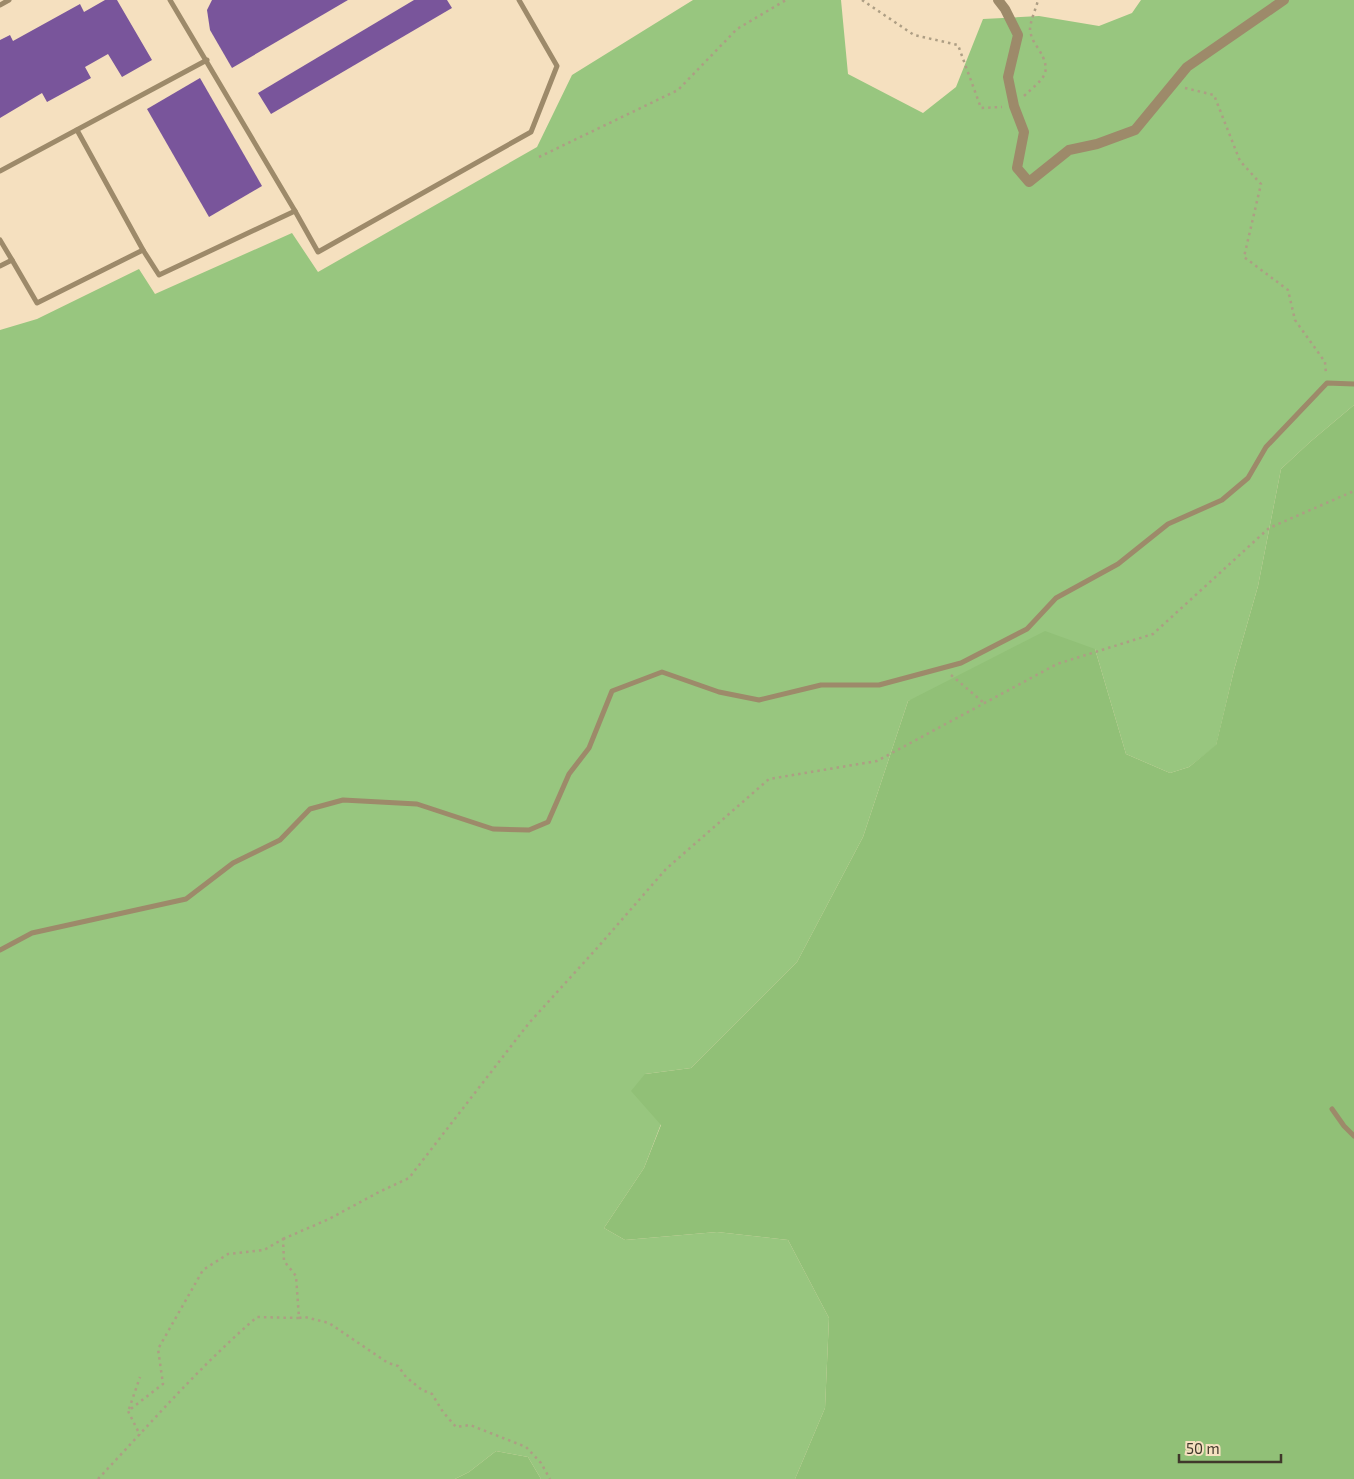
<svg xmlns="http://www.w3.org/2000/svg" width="1354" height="1479" font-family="'Exo 2',sans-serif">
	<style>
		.green { fill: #98c67f }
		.forest { fill: #91c077 }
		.building { fill: #79559b }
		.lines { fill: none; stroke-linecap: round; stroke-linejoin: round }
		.path { stroke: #ad9e84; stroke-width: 2.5; stroke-dasharray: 2.5 4; stroke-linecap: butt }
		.lane { stroke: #9d8a6a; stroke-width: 5 }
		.street { stroke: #9d8a6a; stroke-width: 10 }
	</style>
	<rect width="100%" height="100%" fill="#f5e0bf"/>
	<polygon class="green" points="693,0 841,0 848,74 923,113 956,87 983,19 1039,16 1099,26 1132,13 1141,0 1354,0 1354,405 1310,442 1281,469 1258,586 1234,670 1216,746 1189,767 1170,773 1126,754 1095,649 908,701 863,837 797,962 691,1068 645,1074 661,1124 644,1168 604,1228 625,1240 717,1232 788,1240 829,1318 825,1408 795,1479 541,1479 528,1457 496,1451 469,1472 455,1479 0,1479 0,330 37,319 139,269 155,294 292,233 318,272 537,147 572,75"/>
	<g class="forest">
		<polygon points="1354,405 1354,1479 795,1479 825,1408 829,1318 788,1240 717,1232 625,1240 604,1228 644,1168 661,1125 631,1091 645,1074 691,1068 797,962 863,837 908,701 1045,631 1095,649 1126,754 1170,773 1189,767 1216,745 1234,670 1258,586 1281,469 1310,442"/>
		<polygon points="496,1451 528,1457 541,1479 455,1479 469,1472"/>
	</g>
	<g class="building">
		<polygon points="105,0 117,0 152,60 122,77 108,54 85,67 91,78 47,102 42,93 0,118 0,40 10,35 13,41 80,4 84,12"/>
		<polygon points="212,0 348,0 232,68 210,30 207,10"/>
		<polygon points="414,0 447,0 452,8 271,114 258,93"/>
		<polygon points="200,78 262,186 209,217 147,109"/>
	</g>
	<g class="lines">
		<g class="path">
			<polyline points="862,0 914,35 958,45 981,108 1002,107"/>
			<polyline points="1185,88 1214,95 1240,161 1261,184 1244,257 1288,290 1295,320 1325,362 1326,374"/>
			<path d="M1024 96C1043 78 1054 74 1038 48 1034 43 1031 37 1030 30 1030 21 1036 9 1038 0"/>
			<polyline points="539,157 678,90 737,29 786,0"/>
			<polyline points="951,675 984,703"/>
			<polyline points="283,1239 329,1219 379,1192 409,1178 529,1023 598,947 666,869 769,779 877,761 1057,664 1153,634 1269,528 1354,491"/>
			<polyline points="299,1318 305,1317 329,1323 388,1363 398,1366 406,1377 422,1390 432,1394 443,1412 456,1427 470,1425 526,1447 541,1463 550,1479"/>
			<polyline points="129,1409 140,1377"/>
			<path d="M98 1479C150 1424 200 1366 257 1317L299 1318 296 1276 284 1261 283 1239 264 1250 228 1254 203 1270 158 1349 163 1384 128 1411 140 1435"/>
		</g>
		<g class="lane">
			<polyline points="170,0 295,211"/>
			<polyline points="0,5 9,0"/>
			<polyline points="77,130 143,250"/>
			<polyline points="0,171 207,60"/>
			<polyline points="0,240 12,260"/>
			<polyline points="0,266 12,260 37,303 143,250 159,275 295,211 318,252 531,132 557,66 519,0"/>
			<polyline points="0,950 32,933 186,899 233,863 280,840 310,809 343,800 417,804 493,829 529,830 548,822 569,774 589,748 612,691 662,672 719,692 759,700 821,685 879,685 961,663 1027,629 1056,598 1118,564 1168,524 1222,500 1248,478 1266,447 1327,383 1354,384"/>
			<polyline points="1332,1109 1344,1126 1354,1136"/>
		</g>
		<polyline class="street" points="998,0 1005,9 1018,35 1008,77 1014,106 1024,132 1017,168 1029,182 1069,150 1097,144 1135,130 1187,67 1284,0"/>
	</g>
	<path d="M1179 1454v8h102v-8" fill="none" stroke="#40382b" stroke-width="2.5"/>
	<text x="1186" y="1454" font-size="15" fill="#40382b" stroke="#f5e0bf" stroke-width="4" paint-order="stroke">50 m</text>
</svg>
